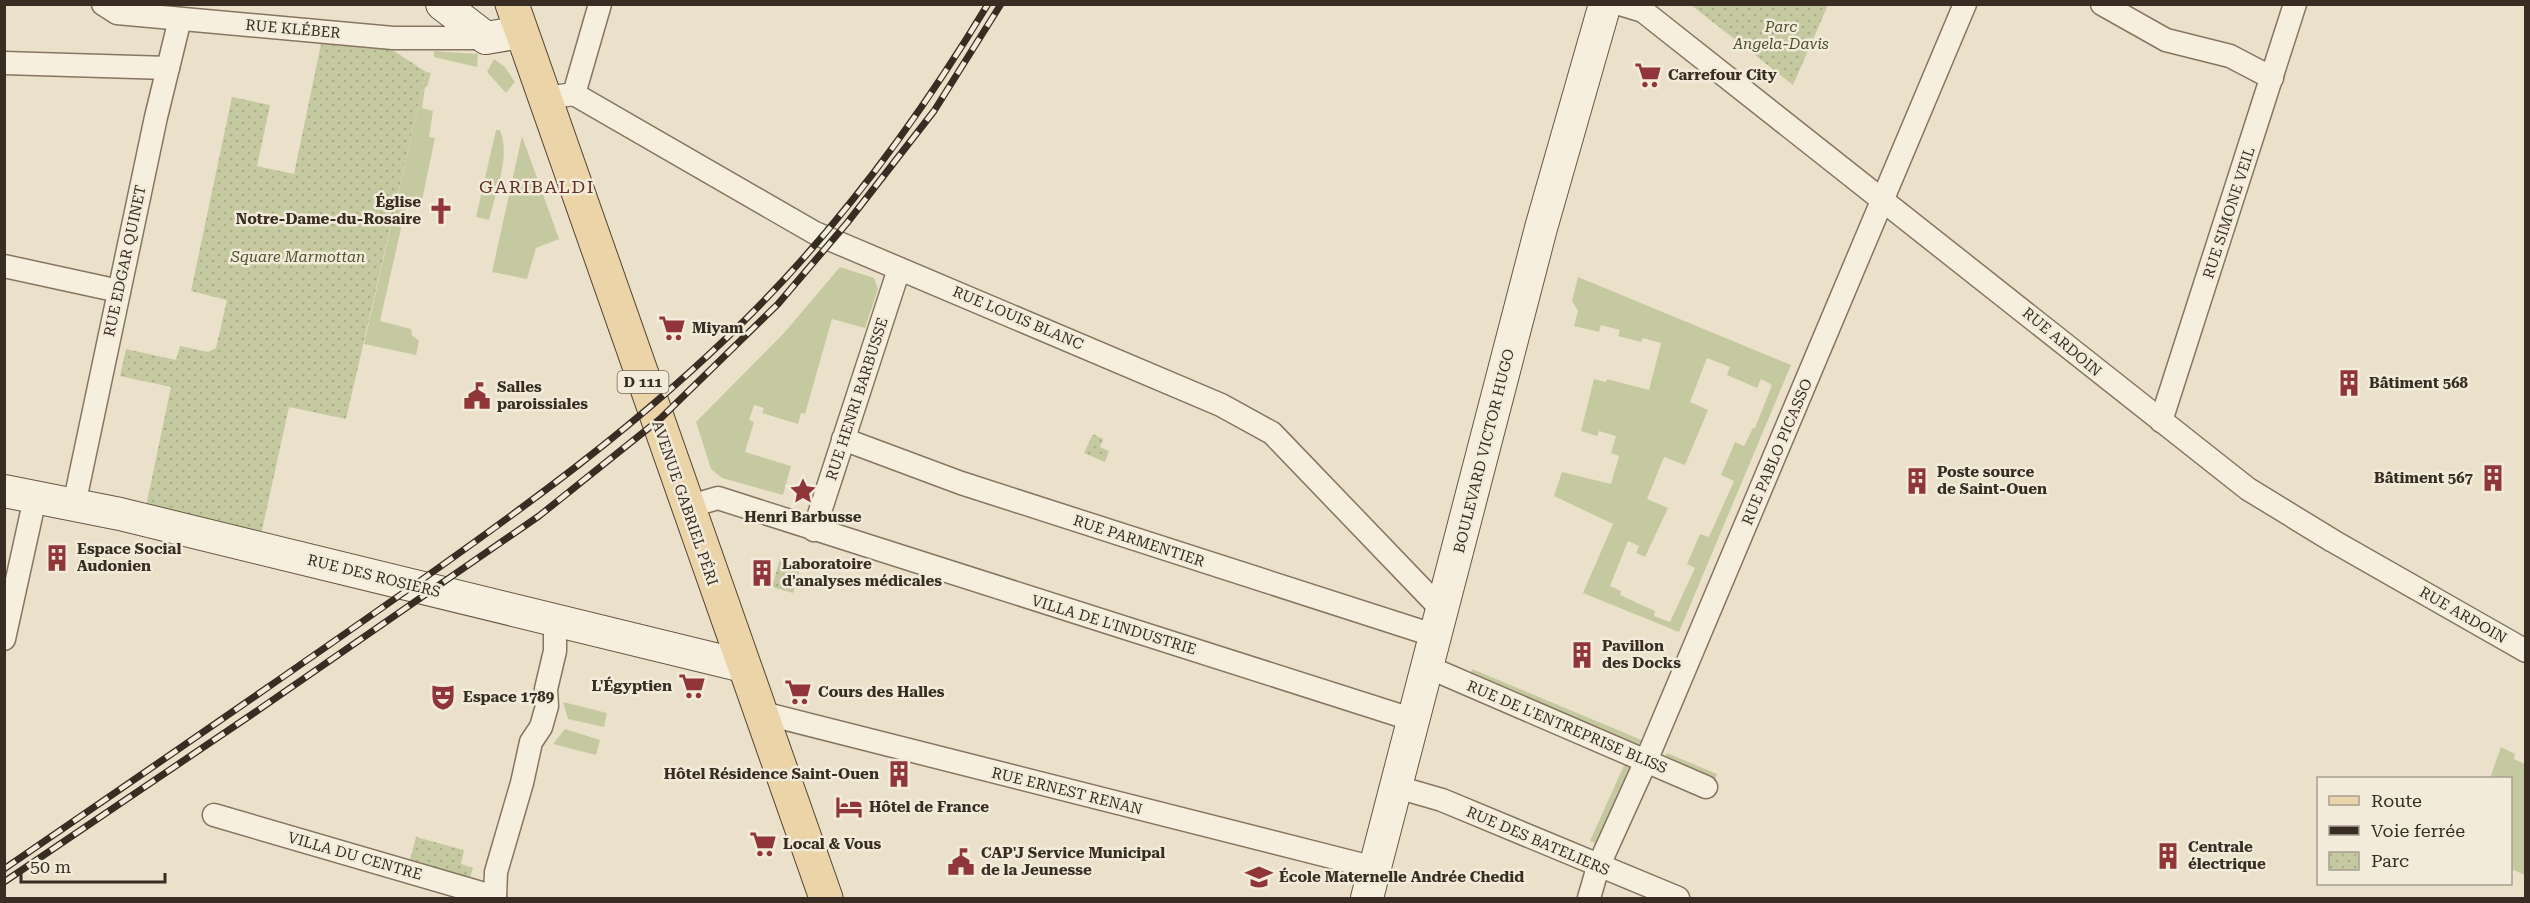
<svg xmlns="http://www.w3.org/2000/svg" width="2530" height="903" font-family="'Roboto Serif',serif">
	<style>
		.green { fill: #c5c9a0; fill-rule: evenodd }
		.park { fill: url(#park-dots) }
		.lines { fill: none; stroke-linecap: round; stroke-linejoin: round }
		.street-casing { stroke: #877461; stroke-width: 25 }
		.secondary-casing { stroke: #695544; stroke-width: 34 }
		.primary-casing { stroke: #554334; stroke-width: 35 }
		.street { stroke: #f6efde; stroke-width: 22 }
		.secondary { stroke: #f6efde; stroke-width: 32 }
		.primary { stroke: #ead4a8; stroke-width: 33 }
		.rail-casing { stroke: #392d23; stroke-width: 7 }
		.rail { stroke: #f3ebda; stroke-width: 4.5; stroke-dasharray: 14; stroke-linecap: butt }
		.labels { text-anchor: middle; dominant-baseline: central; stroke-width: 5; stroke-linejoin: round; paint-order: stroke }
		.shield { fill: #f3ebda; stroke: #71665a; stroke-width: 1.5 }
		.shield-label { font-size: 14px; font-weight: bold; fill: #392d23 }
		.park-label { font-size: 15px; font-style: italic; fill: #4a532b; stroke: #f3ebda }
		.street-label { font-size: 15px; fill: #392d23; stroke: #f3ebda }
		.poi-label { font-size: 15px; font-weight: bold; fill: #392d23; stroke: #f3ebda; text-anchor: start }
		.quarter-label { font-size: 18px; letter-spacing: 1.5px; fill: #613126; stroke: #f3ebda }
	</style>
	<defs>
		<pattern id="park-dots" width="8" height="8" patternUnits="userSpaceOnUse" patternTransform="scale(1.5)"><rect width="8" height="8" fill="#c5c9a0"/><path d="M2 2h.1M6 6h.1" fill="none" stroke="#aaad8a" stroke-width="1.8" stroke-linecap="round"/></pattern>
	</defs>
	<rect width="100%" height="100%" fill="#ebe1cb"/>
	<g class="green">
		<polygon points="434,51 478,54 477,67 434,57"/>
		<polygon points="494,59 505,67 515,82 506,93 487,72"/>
		<polygon points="426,72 431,73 427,87 425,87 422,108 433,111 429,137 435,138 421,205 407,202 380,321 411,329 412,335 419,341 416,355 364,344"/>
		<path d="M496 130H500C511 156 495 194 489 220L476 217Z"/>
		<polygon points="522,136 559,239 536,248 527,279 492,272"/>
		<polygon points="840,267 874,278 878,289 865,328 832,319 805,414 801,413 798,424 762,413 764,408 754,405 749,420 754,422 745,452 791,466 783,495 722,478 711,469 696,422 785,332"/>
		<path d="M1578 277 1791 365 1679 632 1583 593 1613 524 1554 496 1562 472 1611 484 1619 456 1611 453 1616 436 1599 431 1597 436 1581 431 1594 379 1606 382 1607 379 1649 390 1661 343 1643 338 1641 342 1618 336 1620 330 1601 325 1599 332 1574 326 1578 311 1572 301ZM1707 358 1730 367 1727 375 1757 388 1761 379 1772 385 1755 428H1753L1744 446 1735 442 1721 475 1734 481 1709 537 1700 534 1687 564 1695 568 1670 622 1654 616 1655 611 1620 595 1621 591 1610 586 1628 541 1639 546 1636 553 1645 557 1668 508 1647 499 1664 457 1685 465 1708 410 1690 402Z"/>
		<polygon points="1472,669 1644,741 1640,751 1483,683 1480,676 1471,672"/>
		<polygon points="563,702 607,713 604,727 568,719"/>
		<polygon points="565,729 600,740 596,755 553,744"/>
		<polygon points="2501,747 2515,754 2514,759 2525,764 2525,875 2511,869 2511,832 2513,825 2511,823 2510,778 2490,778"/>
		<polygon points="1667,753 1717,774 1714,782 1663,761"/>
		<polygon points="1625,763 1634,766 1599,845 1590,841"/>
	</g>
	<g class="park">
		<polygon points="1691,5 1828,5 1793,85"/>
		<polygon points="321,44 391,49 426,72 346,419 289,407 261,535 146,506 171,387 120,376 126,349 176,360 180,346 208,352 216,348 227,300 191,291 232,97 270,105 257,166 294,174"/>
		<polygon points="1093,434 1103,439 1100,447 1109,451 1105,462 1084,453"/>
		<path d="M780 559C789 561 792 567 800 569L793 593 772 587Z"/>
		<polygon points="416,837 464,850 461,864 473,868 469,882 409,864"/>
	</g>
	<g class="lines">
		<defs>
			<g id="street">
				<polyline points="103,4 117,13 393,38 486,38"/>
				<polyline points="1620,4 1643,11 2248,489 2333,541 2526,651"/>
				<polyline points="2102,4 2166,40 2230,56 2272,78"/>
				<polyline points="4,63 168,68"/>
				<polyline points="574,94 600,4"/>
				<polyline points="546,98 574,94 815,233 1221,405 1272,433 1443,611"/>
				<polyline points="4,266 119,291"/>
				<polyline points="2161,421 2295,4"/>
				<polyline points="843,439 961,483 1436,636"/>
				<polyline points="74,505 156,117 180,19"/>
				<polyline points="687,507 718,498 1414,720"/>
				<polyline points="814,530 899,269"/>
				<polyline points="4,639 35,498"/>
				<polyline points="1428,667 1706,787"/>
				<polyline points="759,712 1375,868"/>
				<polyline points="1397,787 1442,800 1678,898"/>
				<polyline points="214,815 495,897"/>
				<polyline points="495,898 496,872 522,783 531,742 541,727 547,706 546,689 555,651 555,621"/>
				<polyline points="1589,898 1598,867 1646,761 1965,4"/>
			</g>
			<g id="secondary">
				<polyline points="442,4 486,38 521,32"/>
				<polyline points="4,491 120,514 743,666"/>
				<polyline points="1367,898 1541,228 1605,4"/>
			</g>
			<polyline id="primary" points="512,4 826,898"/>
		</defs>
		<use href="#street" class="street-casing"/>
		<use href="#secondary" class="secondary-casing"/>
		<use href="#primary" class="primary-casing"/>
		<use href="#street" class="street"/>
		<use href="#secondary" class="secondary"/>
		<use href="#primary" class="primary"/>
		<defs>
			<g id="rail">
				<path d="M4 869C138 777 271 686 403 593 525 507 639 425 745 320 840 226 919 118 988 4"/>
				<polyline points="4,882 251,715 539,516 660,419 778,304 847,223 934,111 1001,4"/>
			</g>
		</defs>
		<use href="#rail" class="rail-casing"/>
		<use href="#rail" class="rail"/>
	</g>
	<defs>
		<symbol id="supermarket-bare" viewBox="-9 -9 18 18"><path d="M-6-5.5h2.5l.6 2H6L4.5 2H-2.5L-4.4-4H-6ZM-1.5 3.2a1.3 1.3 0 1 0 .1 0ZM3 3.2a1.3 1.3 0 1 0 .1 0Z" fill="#903639" stroke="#f3ebda" stroke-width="2.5" paint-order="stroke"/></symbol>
		<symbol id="church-bare" viewBox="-9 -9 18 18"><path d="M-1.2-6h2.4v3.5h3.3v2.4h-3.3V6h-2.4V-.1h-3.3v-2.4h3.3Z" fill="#903639" stroke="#f3ebda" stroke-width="2.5" paint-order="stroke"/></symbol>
		<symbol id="building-bare" viewBox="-9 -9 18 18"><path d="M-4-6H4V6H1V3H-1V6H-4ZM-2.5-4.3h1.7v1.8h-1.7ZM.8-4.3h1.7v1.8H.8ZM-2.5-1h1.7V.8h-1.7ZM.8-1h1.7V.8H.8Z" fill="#903639" stroke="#f3ebda" stroke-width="2.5" paint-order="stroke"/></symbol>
		<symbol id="civic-bare" viewBox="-9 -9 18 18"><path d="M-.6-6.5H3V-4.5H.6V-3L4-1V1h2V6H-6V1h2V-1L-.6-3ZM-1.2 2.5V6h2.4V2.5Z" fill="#903639" stroke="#f3ebda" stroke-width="2.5" paint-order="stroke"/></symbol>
		<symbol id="sight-bare" viewBox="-9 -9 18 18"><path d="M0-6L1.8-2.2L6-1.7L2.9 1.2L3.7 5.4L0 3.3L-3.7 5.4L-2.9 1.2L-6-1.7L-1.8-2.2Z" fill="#903639" stroke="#f3ebda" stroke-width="2.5" paint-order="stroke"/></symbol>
		<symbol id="theatre-bare" viewBox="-9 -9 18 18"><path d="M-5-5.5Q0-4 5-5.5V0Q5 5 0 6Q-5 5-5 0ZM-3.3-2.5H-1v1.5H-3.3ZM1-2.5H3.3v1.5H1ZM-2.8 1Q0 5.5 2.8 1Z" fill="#903639" stroke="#f3ebda" stroke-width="2.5" paint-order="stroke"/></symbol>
		<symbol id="hotel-bare" viewBox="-9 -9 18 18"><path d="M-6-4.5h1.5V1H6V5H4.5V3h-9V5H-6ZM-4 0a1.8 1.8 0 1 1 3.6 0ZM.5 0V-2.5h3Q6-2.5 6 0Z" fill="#903639" stroke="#f3ebda" stroke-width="2.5" paint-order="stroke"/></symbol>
		<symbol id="school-bare" viewBox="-9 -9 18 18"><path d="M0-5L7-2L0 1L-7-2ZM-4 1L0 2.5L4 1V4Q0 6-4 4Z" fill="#903639" stroke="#f3ebda" stroke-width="2.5" paint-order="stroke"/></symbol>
	</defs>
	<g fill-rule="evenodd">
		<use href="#supermarket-bare" x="1629" y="56" width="38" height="38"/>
		<use href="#church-bare" x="422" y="192" width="38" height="38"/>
		<use href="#supermarket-bare" x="653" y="309" width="38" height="38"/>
		<use href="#building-bare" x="2330" y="364" width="38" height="38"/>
		<use href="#civic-bare" x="458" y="377" width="38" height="38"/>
		<use href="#building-bare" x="2474" y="459" width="38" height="38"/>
		<use href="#building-bare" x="1898" y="462" width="38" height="38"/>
		<use href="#sight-bare" x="784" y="472" width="38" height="38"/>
		<use href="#building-bare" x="38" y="539" width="38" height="38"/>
		<use href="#building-bare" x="743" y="554" width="38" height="38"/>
		<use href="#building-bare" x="1563" y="636" width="38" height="38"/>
		<use href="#supermarket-bare" x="673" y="667" width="38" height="38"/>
		<use href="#supermarket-bare" x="779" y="673" width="38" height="38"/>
		<use href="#theatre-bare" x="424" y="678" width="38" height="38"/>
		<use href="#building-bare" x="880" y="755" width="38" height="38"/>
		<use href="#hotel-bare" x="830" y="788" width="38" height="38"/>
		<use href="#supermarket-bare" x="744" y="825" width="38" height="38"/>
		<use href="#building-bare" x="2149" y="837" width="38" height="38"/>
		<use href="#civic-bare" x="942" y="843" width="38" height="38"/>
		<use href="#school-bare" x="1240" y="858" width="38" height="38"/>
	</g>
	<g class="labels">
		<rect class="shield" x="617.5" y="371" width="51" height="22" rx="4.5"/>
		<g class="shield-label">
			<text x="643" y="382">D 111</text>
		</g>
		<g class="park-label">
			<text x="1781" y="27">Parc<tspan x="1781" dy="17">Angela-Davis</tspan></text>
			<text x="298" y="257">Square Marmottan</text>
		</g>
		<g class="street-label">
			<text transform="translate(293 29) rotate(5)">RUE KLÉBER</text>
			<text transform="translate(2229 213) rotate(-72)">RUE SIMONE VEIL</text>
			<text transform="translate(125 261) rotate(-78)">RUE EDGAR QUINET</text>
			<text transform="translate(1018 318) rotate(23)">RUE LOUIS BLANC</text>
			<text transform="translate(2062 342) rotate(40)">RUE ARDOIN</text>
			<text transform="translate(857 399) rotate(-72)">RUE HENRI BARBUSSE</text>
			<text transform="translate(1484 451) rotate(-76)">BOULEVARD VICTOR HUGO</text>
			<text transform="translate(1777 452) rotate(-67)">RUE PABLO PICASSO</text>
			<text transform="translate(685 503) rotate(71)">AVENUE GABRIEL PÉRI</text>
			<text transform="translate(1139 541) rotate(18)">RUE PARMENTIER</text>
			<text transform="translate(374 576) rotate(14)">RUE DES ROSIERS</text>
			<text transform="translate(2463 615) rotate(30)">RUE ARDOIN</text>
			<text transform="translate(1114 625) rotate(17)">VILLA DE L'INDUSTRIE</text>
			<text transform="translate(1567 727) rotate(23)">RUE DE L'ENTREPRISE BLISS</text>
			<text transform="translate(1067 791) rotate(14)">RUE ERNEST RENAN</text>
			<text transform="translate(1538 841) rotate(23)">RUE DES BATELIERS</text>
			<text transform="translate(355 856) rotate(16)">VILLA DU CENTRE</text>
		</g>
		<g class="poi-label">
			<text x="1668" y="75">Carrefour City</text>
			<text x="421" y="202" text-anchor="end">Église<tspan x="421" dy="17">Notre-Dame-du-Rosaire</tspan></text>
			<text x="692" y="328">Miyam</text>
			<text x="2369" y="383">Bâtiment 568</text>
			<text x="497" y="387">Salles<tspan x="497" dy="17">paroissiales</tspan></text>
			<text x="1937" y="472">Poste source<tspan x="1937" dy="17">de Saint-Ouen</tspan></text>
			<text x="2473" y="478" text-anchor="end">Bâtiment 567</text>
			<text x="803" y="517" text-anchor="middle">Henri Barbusse</text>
			<text x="77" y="549">Espace Social<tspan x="77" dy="17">Audonien</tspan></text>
			<text x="782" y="564">Laboratoire<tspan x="782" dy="17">d'analyses médicales</tspan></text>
			<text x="1602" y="646">Pavillon<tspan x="1602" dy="17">des Docks</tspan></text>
			<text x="672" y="686" text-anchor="end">L'Égyptien</text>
			<text x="818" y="692">Cours des Halles</text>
			<text x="463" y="697">Espace 1789</text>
			<text x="879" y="774" text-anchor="end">Hôtel Résidence Saint-Ouen</text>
			<text x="869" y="807">Hôtel de France</text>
			<text x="783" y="844">Local &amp; Vous</text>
			<text x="2188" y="847">Centrale<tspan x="2188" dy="17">électrique</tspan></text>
			<text x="981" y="853">CAP'J Service Municipal<tspan x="981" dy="17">de la Jeunesse</tspan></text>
			<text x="1279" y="877">École Maternelle Andrée Chedid</text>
		</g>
		<g class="quarter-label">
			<text x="537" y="186">GARIBALDI</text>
		</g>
	</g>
	<rect width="2530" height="903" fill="none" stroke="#392d23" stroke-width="12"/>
	<rect x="2317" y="777" width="195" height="108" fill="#f3ebda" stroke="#a99f91" stroke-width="1.5"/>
	<rect x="2329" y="796" width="30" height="9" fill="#ead4a8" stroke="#a99f91" stroke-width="1.5"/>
	<text x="2371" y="807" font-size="18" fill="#392d23">Route</text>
	<rect x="2329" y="826" width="30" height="9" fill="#392d23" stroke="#a99f91" stroke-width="1.5"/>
	<text x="2371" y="837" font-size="18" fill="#392d23">Voie ferrée</text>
	<rect x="2329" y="852" width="30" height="18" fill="url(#park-dots)" stroke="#a99f91" stroke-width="1.5"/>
	<text x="2371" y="867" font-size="18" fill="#392d23">Parc</text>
	<path d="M21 873v9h144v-9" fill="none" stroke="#392d23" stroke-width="3"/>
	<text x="30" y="873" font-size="18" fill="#392d23" stroke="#f3ebda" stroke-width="4.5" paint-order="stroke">50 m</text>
</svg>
